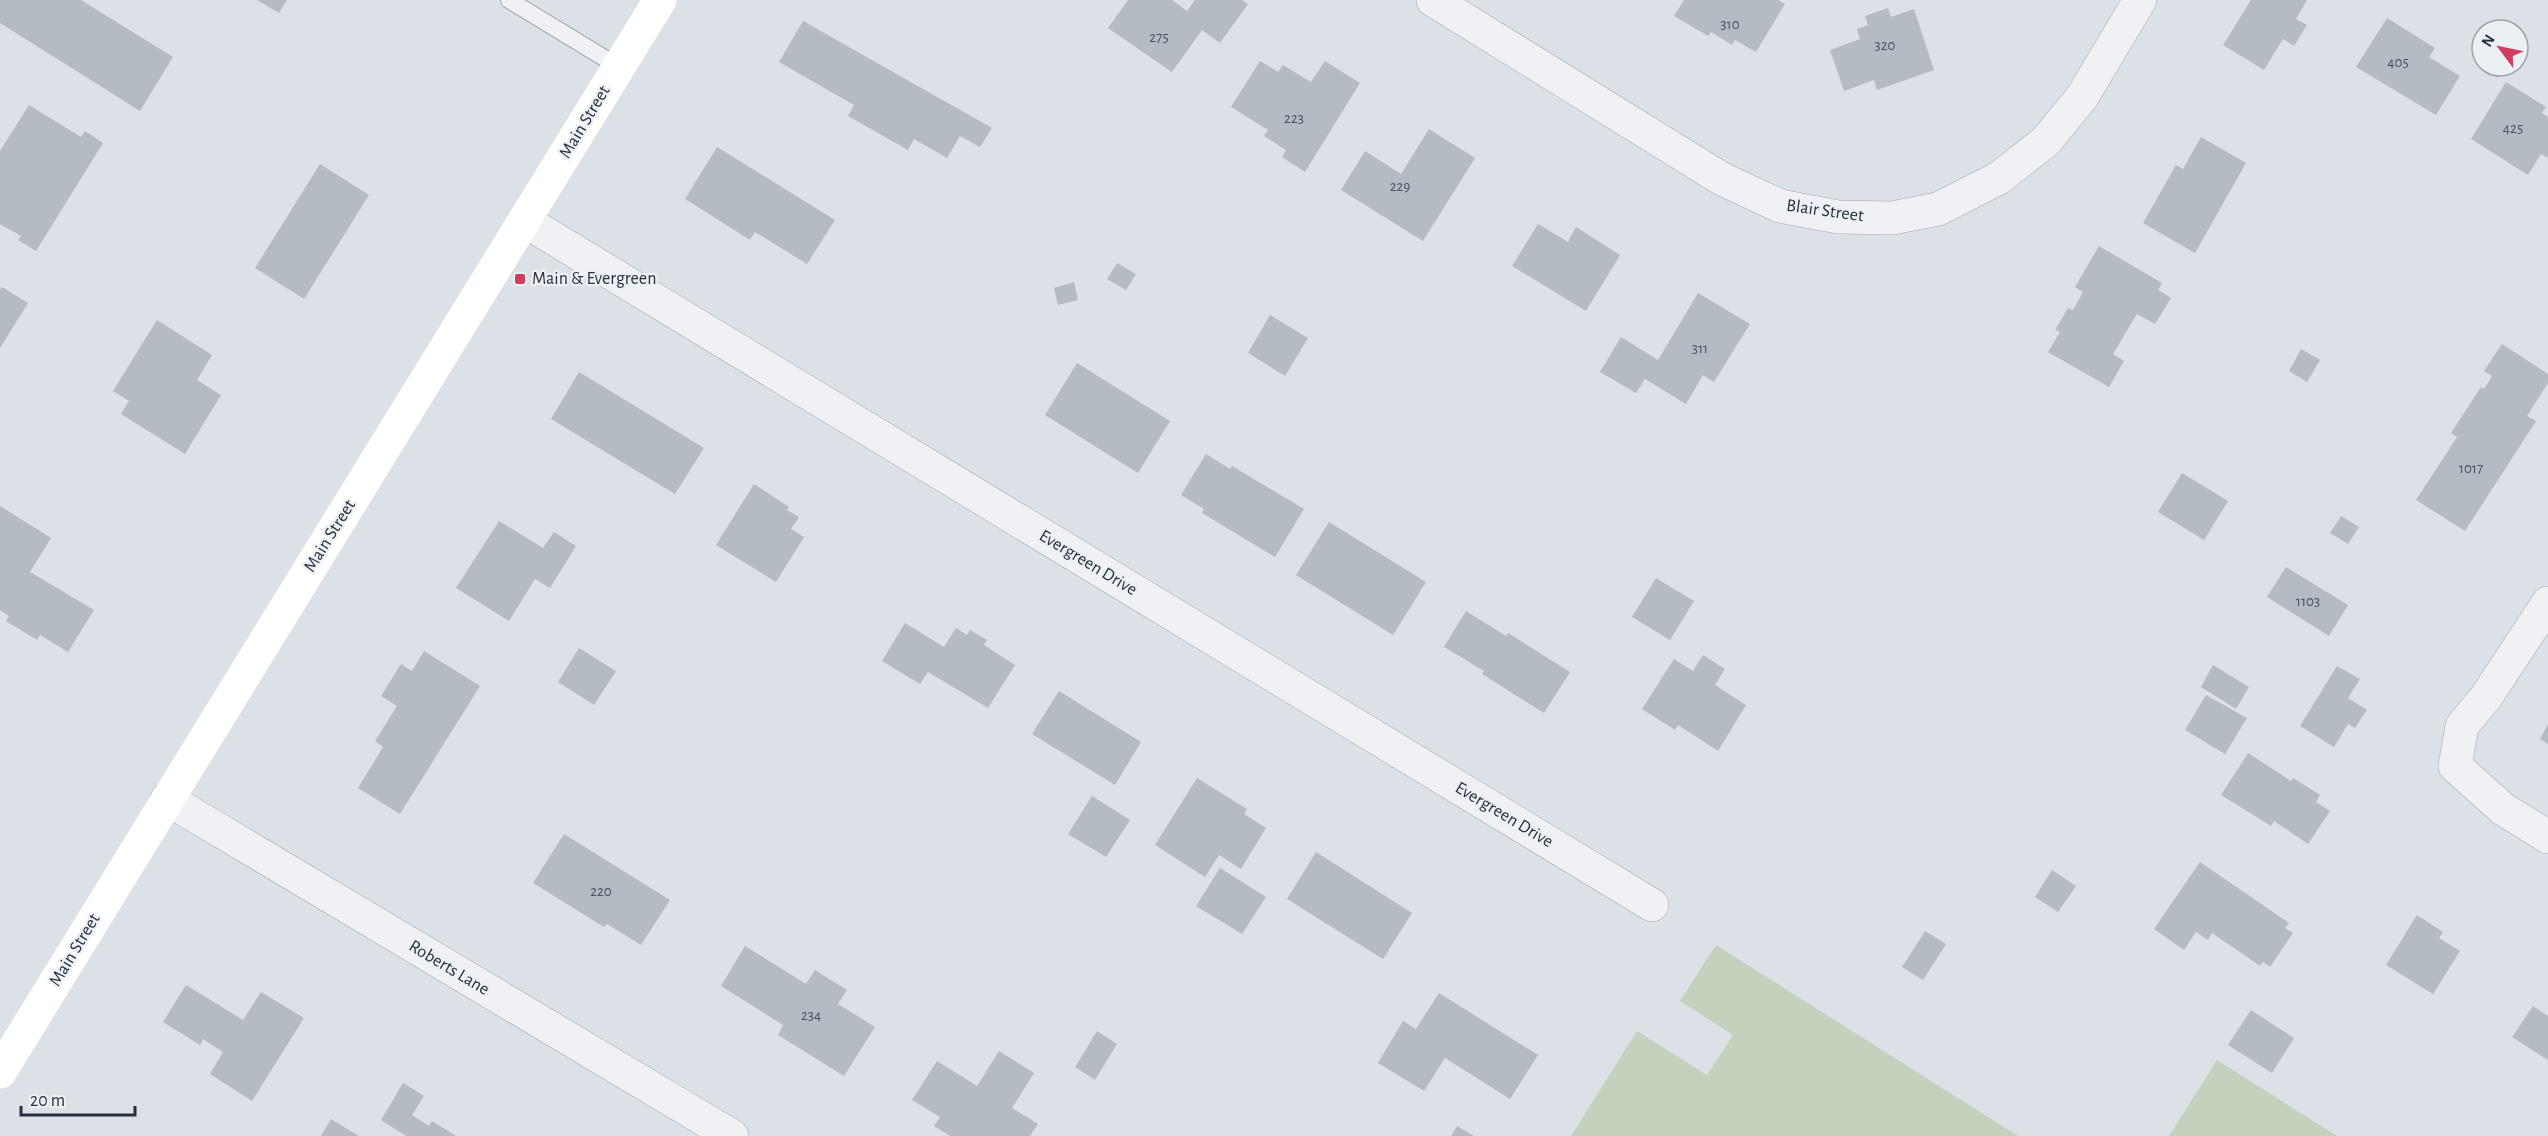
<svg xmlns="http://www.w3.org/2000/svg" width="2548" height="1136" font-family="'Alegreya Sans',sans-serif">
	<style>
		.green { fill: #c4d1bd }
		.building { fill: #b4bbc3 }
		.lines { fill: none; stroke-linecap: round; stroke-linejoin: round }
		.lane-casing { stroke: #a2a8b1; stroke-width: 18 }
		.street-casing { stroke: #a2a8b1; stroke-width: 34 }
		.lane { stroke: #eff1f5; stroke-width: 16 }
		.street { stroke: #eff1f5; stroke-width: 33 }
		.secondary { stroke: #fff; stroke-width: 33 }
		.poi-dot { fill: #cf3e5e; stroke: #ebf0f4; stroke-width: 2 }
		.labels { text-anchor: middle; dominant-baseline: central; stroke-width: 4.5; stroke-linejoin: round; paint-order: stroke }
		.number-label { font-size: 15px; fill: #4a535e }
		.street-label { font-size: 18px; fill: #26303d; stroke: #ebf0f4 }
		.poi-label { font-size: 18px; fill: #26303d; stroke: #ebf0f4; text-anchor: start }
	</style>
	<rect width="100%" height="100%" fill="#dce1e7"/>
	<g class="green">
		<polygon points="1716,945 2018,1136 1571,1136 1637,1031 1707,1075 1733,1035 1680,1001"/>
		<polygon points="2217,1060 2337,1136 2169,1136"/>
	</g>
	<g class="building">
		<polygon points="0,0 81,0 173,57 140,111 0,23"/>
		<polygon points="257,0 287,0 279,13"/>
		<polygon points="1128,0 1172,0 1187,11 1195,0 1242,0 1248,4 1220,43 1202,30 1172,72 1108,28"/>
		<polygon points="1684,0 1778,0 1785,4 1756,52 1735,40 1732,45 1711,32 1708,36 1674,16"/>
		<polygon points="2251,0 2307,0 2296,19 2307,25 2294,46 2283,39 2264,70 2223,45"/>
		<polygon points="1888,8 1891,17 1914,9 1934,70 1877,90 1874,80 1844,91 1830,50 1860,39 1857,29 1868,25 1865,16"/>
		<polygon points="2387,18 2435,48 2429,57 2460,76 2436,115 2356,67"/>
		<polygon points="803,21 992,128 980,147 960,136 947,158 914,139 908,150 848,116 854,105 779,62"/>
		<polygon points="1260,61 1278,72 1283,65 1311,82 1325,61 1360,83 1305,172 1282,157 1286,150 1264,136 1268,130 1231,107"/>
		<polygon points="2506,82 2546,107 2542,113 2548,117 2548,158 2541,154 2528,175 2471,139"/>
		<polygon points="29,105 81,137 85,131 103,143 36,251 18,240 21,236 0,224 0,151"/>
		<polygon points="1429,129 1475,158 1423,241 1341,190 1365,151 1401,174"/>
		<polygon points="2201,137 2246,163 2195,253 2143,223 2176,165 2183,169"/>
		<polygon points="717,147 835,220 807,264 755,232 750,240 685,199"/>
		<polygon points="320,164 369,195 304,299 255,268"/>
		<polygon points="1538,224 1568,242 1576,227 1620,255 1586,311 1512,266"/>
		<polygon points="2099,246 2162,283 2158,290 2171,298 2155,324 2137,314 2113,354 2124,361 2109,387 2048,352 2060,332 2055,330 2068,308 2073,310 2083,292 2075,287"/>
		<polygon points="1117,263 1136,274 1126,290 1107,279"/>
		<polygon points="1074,282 1078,300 1058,305 1054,288"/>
		<polygon points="2,287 28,303 0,348 0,290"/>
		<polygon points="1698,293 1750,324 1714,382 1703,375 1686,404 1645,379 1636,393 1600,372 1621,337 1658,360"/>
		<polygon points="1270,315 1308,338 1285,376 1248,353"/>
		<polygon points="157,320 212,355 197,380 221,395 185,454 121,414 129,401 113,391"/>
		<polygon points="2502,344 2548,374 2548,383 2527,416 2536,421 2465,531 2416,500 2457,437 2451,433 2481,387 2484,389 2492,376 2484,371"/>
		<polygon points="2301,349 2320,360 2307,382 2289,371"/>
		<polygon points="1077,363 1170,421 1138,473 1045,415"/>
		<polygon points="579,372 704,448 675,494 551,419"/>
		<polygon points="1206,454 1230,469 1232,466 1304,509 1275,557 1202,513 1204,509 1181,495"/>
		<polygon points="2182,473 2228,501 2204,540 2158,512"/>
		<polygon points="754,484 789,507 787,510 799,517 791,529 804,537 776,582 716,545"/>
		<polygon points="0,506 51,538 30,572 94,610 68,652 40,635 37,640 6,621 9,616 0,610"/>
		<polygon points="2341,516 2359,527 2348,544 2330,533"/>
		<polygon points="499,521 543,548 554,532 576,546 550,588 535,579 509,621 456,588"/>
		<polygon points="1329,522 1426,582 1393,635 1296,575"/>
		<polygon points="2286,567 2348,605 2329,636 2267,597"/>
		<polygon points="1656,578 1694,601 1670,640 1632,617"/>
		<polygon points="1466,611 1506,636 1508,633 1570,672 1544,713 1482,674 1484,671 1444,647"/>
		<polygon points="905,623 944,647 956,628 967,635 970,630 987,640 984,645 1015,665 988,708 928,672 920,684 882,661"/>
		<polygon points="579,648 616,671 594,705 558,682"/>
		<polygon points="424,651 480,686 400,814 358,788 383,747 375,741 397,706 381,696 401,664 412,671"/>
		<polygon points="1703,655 1725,669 1715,685 1746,705 1718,751 1678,725 1675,730 1642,709 1674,659 1693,671"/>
		<polygon points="2213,665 2249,687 2236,709 2201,687"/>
		<polygon points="2337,666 2360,679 2348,698 2367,710 2355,728 2348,724 2334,747 2300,726"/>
		<polygon points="1059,691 1141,742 1115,785 1032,734"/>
		<polygon points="2206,695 2247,718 2225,754 2185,730"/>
		<polygon points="2548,724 2548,744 2540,739"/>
		<polygon points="2248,753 2291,781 2293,778 2320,795 2316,802 2330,811 2308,844 2274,821 2271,826 2221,795"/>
		<polygon points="1197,778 1247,809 1244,814 1266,828 1241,869 1219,855 1205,877 1155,845"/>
		<polygon points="1092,796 1130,820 1106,857 1068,834"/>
		<polygon points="564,834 670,900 641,945 607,924 604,927 533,883"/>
		<polygon points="1316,852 1412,913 1383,959 1287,899"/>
		<polygon points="2200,862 2289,923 2285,928 2293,933 2270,967 2263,962 2260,966 2212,933 2208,940 2196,932 2184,950 2154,929"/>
		<polygon points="1220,868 1266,897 1242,934 1196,906"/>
		<polygon points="2052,870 2076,886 2058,912 2035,897"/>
		<polygon points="2417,915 2443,932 2439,938 2460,951 2433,994 2386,965"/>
		<polygon points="1925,931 1946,944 1923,980 1902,967"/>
		<polygon points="745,946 806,984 815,970 847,990 838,1004 875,1027 844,1076 778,1035 783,1025 721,986"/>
		<polygon points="186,985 243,1020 261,992 304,1018 252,1101 210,1074 223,1052 203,1039 200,1045 163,1022"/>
		<polygon points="1439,993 1538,1055 1510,1099 1445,1058 1424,1091 1378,1063 1403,1021 1416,1029"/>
		<polygon points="2533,1006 2548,1016 2548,1060 2512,1037"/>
		<polygon points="2251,1010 2294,1038 2272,1073 2228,1045"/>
		<polygon points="1097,1031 1117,1044 1095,1080 1075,1067"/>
		<polygon points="999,1051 1034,1073 1012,1108 1038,1124 1030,1136 950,1136 934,1126 940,1117 912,1100 937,1061 977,1086"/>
		<polygon points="403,1083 424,1096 412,1115 429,1126 432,1121 456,1136 406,1136 381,1120"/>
		<polygon points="331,1119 359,1136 321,1136"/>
		<polygon points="1457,1126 1474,1136 1451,1136"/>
	</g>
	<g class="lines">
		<defs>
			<polyline id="lane" points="509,0 619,67"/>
			<g id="street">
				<polyline points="1433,0 1722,179 1780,206 1838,217 1892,218 1938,209 1999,178 2046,141 2082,97 2140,0"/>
				<polyline points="525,221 1652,905"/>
				<polyline points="2548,603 2486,697 2462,726 2455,766 2503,809 2548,837"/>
				<polyline points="167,799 732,1136"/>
			</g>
		</defs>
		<use href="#lane" class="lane-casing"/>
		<use href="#street" class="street-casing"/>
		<use href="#lane" class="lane"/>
		<use href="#street" class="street"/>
		<polyline class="secondary" points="0,1072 660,0"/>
	</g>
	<rect class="poi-dot" x="514" y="273" width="12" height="12" rx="3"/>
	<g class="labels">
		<g class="number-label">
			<text x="1730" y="24">310</text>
			<text x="1159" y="37">275</text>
			<text x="1885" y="45">320</text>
			<text x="2398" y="62">405</text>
			<text x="1294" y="118">223</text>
			<text x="2513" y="128">425</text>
			<text x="1400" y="186">229</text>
			<text x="1700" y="348">311</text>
			<text x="2471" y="468">1017</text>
			<text x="2308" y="601">1103</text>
			<text x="601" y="891">220</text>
			<text x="811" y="1015">234</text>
		</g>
		<g class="street-label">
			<text transform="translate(585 122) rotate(-59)">Main Street</text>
			<text transform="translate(1825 211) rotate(8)">Blair Street</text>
			<text transform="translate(330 536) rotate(-58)">Main Street</text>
			<text transform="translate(1088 563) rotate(31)">Evergreen Drive</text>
			<text transform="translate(1504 815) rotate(31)">Evergreen Drive</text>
			<text transform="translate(75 950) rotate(-59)">Main Street</text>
			<text transform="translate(449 968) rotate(31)">Roberts Lane</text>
		</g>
		<g class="poi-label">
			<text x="532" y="279">Main &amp; Evergreen</text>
		</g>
	</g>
	<g transform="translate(2500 48) rotate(302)"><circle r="28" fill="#ebf0f4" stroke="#9ca3ab" stroke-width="1.5"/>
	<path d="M0-4.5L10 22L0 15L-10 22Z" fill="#cf3e5e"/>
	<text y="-9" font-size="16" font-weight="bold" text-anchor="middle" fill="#26303d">N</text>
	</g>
	<path d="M21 1106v9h114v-9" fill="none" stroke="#26303d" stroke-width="3"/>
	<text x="30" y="1106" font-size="18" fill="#26303d" stroke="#ebf0f4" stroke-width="4.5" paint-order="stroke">20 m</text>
</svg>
